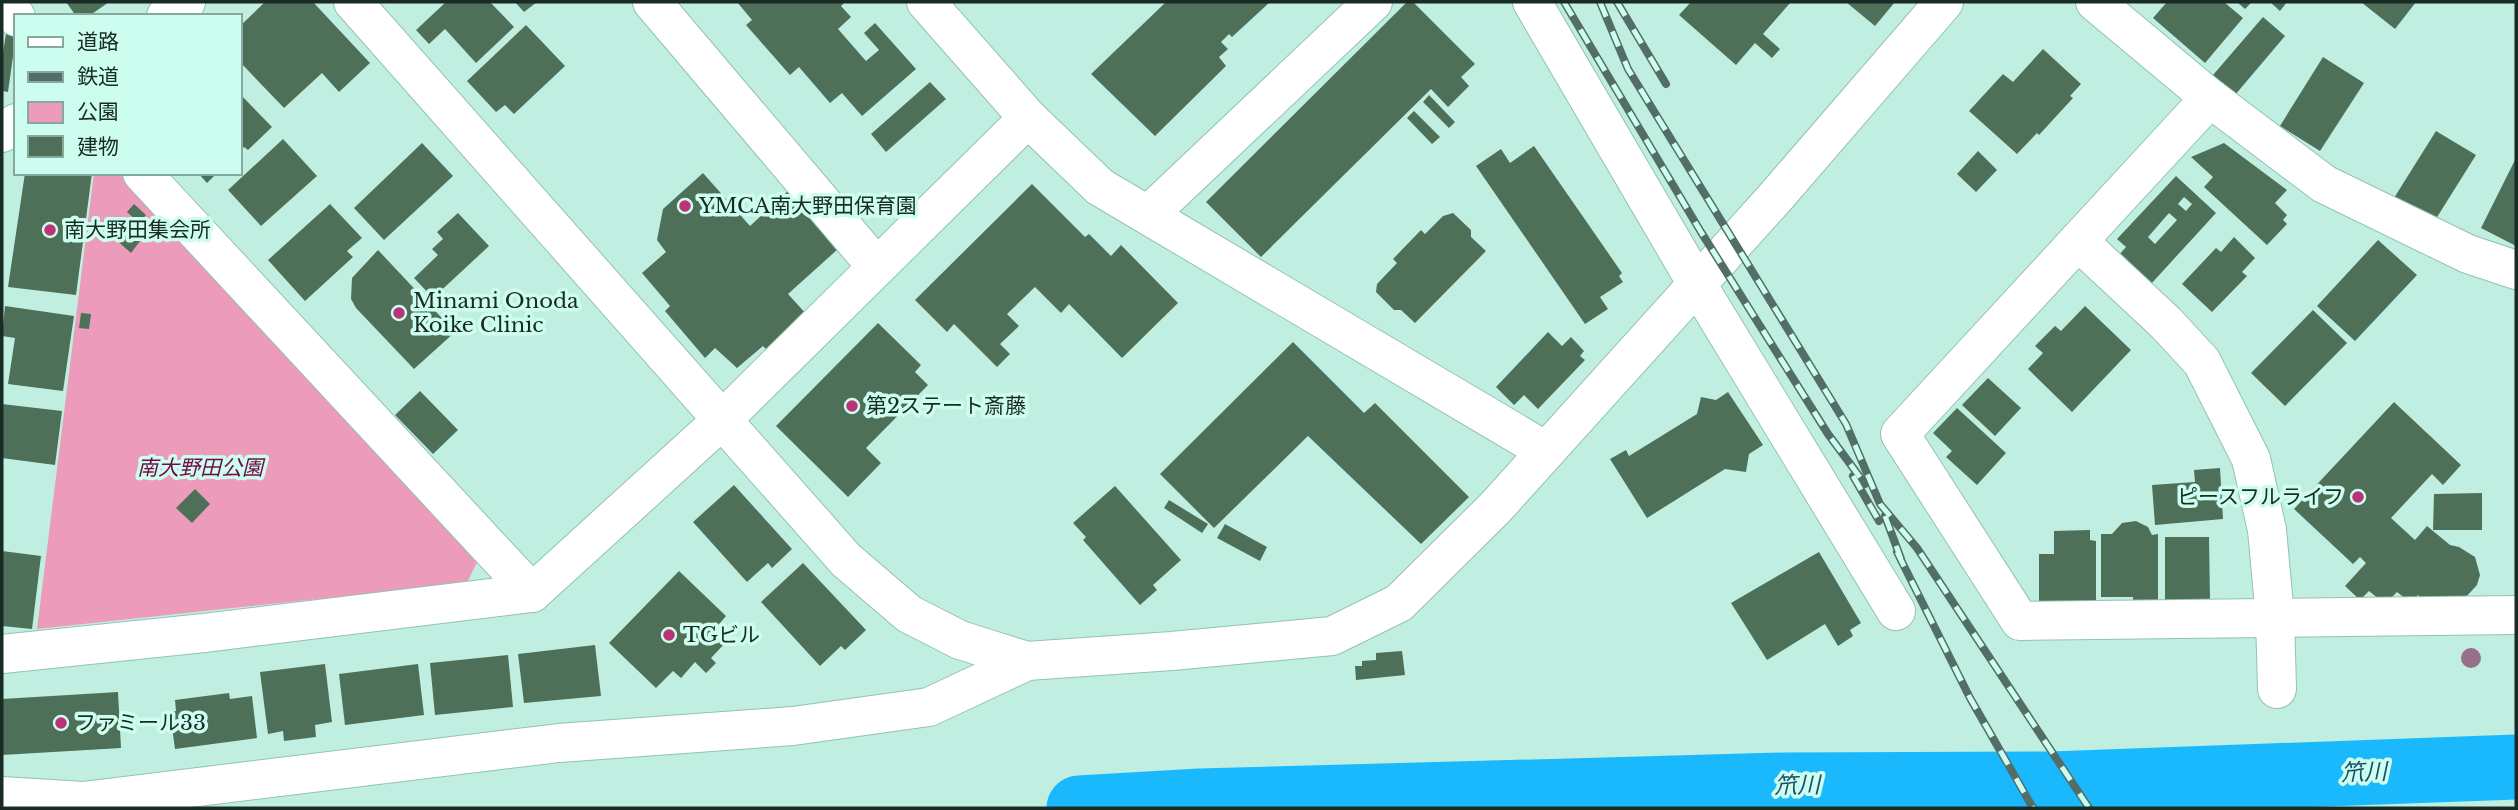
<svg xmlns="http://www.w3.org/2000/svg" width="2518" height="810" font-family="'Libre Baskerville','Noto Sans JP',serif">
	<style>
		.green { fill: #ec9bbb }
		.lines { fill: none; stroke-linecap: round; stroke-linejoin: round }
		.river { stroke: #1ab9fd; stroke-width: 65 }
		.building { fill: #4e7059; fill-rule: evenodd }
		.minor-casing { stroke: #93c2b4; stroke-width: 40 }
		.tertiary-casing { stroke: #93c2b4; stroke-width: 40 }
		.minor { stroke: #fff; stroke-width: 38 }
		.tertiary { stroke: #fff; stroke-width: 38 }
		.rail-casing { stroke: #526e66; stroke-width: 8 }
		.rail { stroke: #cdfdee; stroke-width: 5; stroke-dasharray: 16; stroke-linecap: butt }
		.tree { fill: #966f8b }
		.poi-dot { fill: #b93376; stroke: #cdfdee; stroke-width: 2.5 }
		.labels { text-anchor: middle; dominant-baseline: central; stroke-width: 7; stroke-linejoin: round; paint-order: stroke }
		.poi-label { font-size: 21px; fill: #182b25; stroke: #cdfdee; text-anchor: start }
		.park-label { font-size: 21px; font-style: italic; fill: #740744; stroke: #cdfdee }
		.water-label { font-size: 23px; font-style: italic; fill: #174f6a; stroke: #cdfdee }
	</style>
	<rect width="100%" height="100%" fill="#c0efe1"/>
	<polygon class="green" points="94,173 119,173 479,558 467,583 37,629"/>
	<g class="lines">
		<polyline class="river" points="1079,808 1200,801 1785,785 2051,784 2516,767"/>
	</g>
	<g class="building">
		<polygon points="66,2 109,2 89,16 76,16"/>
		<polygon points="265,2 313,2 370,63 339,92 322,73 284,108 240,62 240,26"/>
		<polygon points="446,2 490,2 514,27 476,63 445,29 429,44 416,30"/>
		<polygon points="515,2 537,2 524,12"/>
		<polygon points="737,2 845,2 841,6 851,17 838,29 866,61 879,50 864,33 875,23 916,69 862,116 842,93 830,103 799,67 790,75 746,25 752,20"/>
		<polygon points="1166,2 1270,2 1232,37 1229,34 1221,42 1228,49 1219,57 1226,66 1155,136 1091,74"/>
		<polygon points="1407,2 1413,2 1475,64 1461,77 1469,86 1448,107 1431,89 1261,257 1206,202"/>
		<polygon points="1691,2 1791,2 1763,34 1780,49 1772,58 1755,43 1736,65 1679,15"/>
		<polygon points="1846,2 1895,2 1875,26"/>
		<polygon points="2167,2 2224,2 2243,18 2205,63 2153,18"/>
		<polygon points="2237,2 2252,2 2245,9"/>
		<polygon points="2270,2 2287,2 2280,11"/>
		<polygon points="2361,2 2416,2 2395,29"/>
		<polygon points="2263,17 2285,36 2235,95 2213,75"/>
		<polygon points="526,25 565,66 514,114 505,105 496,112 467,81"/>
		<polygon points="6,33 16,35 8,92 2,91 2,59"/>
		<polygon points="2043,49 2081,84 2070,96 2073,98 2039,135 2037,133 2017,154 1969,111 2003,74 2013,82"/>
		<polygon points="2323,57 2364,83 2320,151 2280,126"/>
		<polygon points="930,82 946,99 886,152 871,134"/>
		<polygon points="240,94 272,127 248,150 244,147 240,151"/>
		<polygon points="1429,95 1455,122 1449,128 1423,102"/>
		<polygon points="1414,111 1440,137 1432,144 1407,118"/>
		<polygon points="2436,131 2476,155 2434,222 2394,198"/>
		<polygon points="283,139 317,176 261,226 228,190"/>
		<polygon points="422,143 453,176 384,240 354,208"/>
		<polygon points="2224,143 2287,190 2275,203 2287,215 2283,220 2287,224 2267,245 2204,187 2213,177 2191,157"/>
		<polygon points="1534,146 1622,273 1619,276 1623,282 1600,297 1608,309 1585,324 1476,166 1501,149 1510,163"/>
		<polygon points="1978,151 1997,170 1976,192 1957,174"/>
		<polygon points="2516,158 2516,246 2481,228"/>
		<polygon points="25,173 92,173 76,295 8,287"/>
		<polygon points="198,173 217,173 207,183"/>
		<polygon points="703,173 750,226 788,191 838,249 788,294 808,316 769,352 763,346 737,368 715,348 705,358 665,311 670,306 642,273 666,252 657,240 663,209"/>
		<path d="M2176 176 2216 213 2151 284 2119 255 2126 247 2117 239ZM2184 197 2192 204 2186 211 2178 204ZM2169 213 2177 220 2155 244 2148 237Z"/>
		<polygon points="1032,184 1085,237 1089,234 1111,256 1121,245 1178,303 1122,358 1069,304 1061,313 1035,287 1007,314 1019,326 1000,344 1010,354 997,367 954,324 947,332 915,300"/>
		<polygon points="134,204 146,215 139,223 127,212"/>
		<polygon points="330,204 362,238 347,251 353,257 305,301 268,260"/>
		<polygon points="458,213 489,246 433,298 414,278 438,255 432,249 443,239 437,232"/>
		<polygon points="1453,213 1471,230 1471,237 1486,251 1415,323 1401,310 1394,310 1376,292 1377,284 1397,263 1393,259 1421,230 1425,234 1443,216"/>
		<polygon points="128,223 143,237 131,253 114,238"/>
		<polygon points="2234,237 2255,258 2242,272 2247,276 2212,312 2182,284 2216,248 2221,252"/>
		<polygon points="2378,240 2417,275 2355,341 2317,306"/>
		<polygon points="378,250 455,332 414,369 356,308 351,299 352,278"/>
		<polygon points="5,306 74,316 63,391 8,384 15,338 2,336"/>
		<polygon points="2085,306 2131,350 2072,412 2028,369 2043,353 2035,346 2055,326 2061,331"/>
		<polygon points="2313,310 2347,343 2285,406 2251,373"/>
		<polygon points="81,313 91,314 89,329 79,328"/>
		<polygon points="878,323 921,365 915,372 928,385 866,448 881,463 848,497 776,426"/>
		<polygon points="1548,332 1562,346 1571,337 1584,351 1580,356 1585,360 1538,409 1524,395 1514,405 1496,387"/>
		<polygon points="1293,342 1364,413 1375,403 1469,497 1421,544 1308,436 1214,528 1160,474"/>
		<polygon points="1988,378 2021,408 1995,436 1962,405"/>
		<polygon points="420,391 458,430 433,454 395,415"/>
		<polygon points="1728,392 1763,445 1749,454 1746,472 1725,469 1647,518 1610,459 1626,450 1629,456 1697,414 1701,397 1716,400"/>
		<polygon points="2394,402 2461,465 2443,485 2432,474 2391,518 2415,540 2427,526 2450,545 2459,547 2475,557 2480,575 2477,585 2465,598 2431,607 2418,595 2411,603 2397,592 2385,604 2369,591 2360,600 2345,586 2366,563 2360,557 2353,564 2294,509"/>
		<polygon points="2,404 62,411 55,465 2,458"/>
		<polygon points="1957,408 2006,453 1977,485 1946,457 1952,451 1933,433"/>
		<polygon points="2220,468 2223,519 2155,525 2152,485 2195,482 2194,470"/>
		<polygon points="734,485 792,549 772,568 768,563 747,582 693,522"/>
		<polygon points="1115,486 1181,560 1153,585 1157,590 1140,605 1083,540 1086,537 1073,523"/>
		<polygon points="195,489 210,504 192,523 176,508"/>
		<polygon points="2482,493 2482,530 2433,530 2434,494"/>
		<polygon points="1169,500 1208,524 1202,533 1164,508"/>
		<polygon points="2136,521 2148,527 2152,535 2158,534 2158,609 2133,608 2133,597 2101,597 2101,534 2112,534 2122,523"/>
		<polygon points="1225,524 1267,547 1260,561 1217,538"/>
		<polygon points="2090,530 2090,540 2096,541 2096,603 2039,604 2039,554 2054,554 2054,531"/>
		<polygon points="2165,537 2209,537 2210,601 2165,602"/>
		<polygon points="2,551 41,556 32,629 2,626"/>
		<polygon points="1819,552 1861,623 1850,630 1853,636 1838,646 1825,624 1767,660 1731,603"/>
		<polygon points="803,563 866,630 845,650 841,646 820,666 761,602"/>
		<polygon points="679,571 726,616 715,629 727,641 711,658 716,663 706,673 695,662 681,678 673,671 656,688 609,643"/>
		<polygon points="595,645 601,696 524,703 518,654"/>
		<polygon points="1402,651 1405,675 1356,680 1355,666 1362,666 1362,661 1376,660 1376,653"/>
		<polygon points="508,655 513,707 435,715 430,663"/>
		<polygon points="325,664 332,722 315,725 316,737 284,741 283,731 268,734 260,672"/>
		<polygon points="418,664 424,715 345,725 339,674"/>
		<polygon points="118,692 121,748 2,755 2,699"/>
		<polygon points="229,693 230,699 252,696 257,738 175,749 170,712 176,711 175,700"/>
	</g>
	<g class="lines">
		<defs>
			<g id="minor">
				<polyline points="6,2 16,17"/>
				<polyline points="652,2 876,266"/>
				<polyline points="926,2 1028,118 1100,187 1546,451"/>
				<polyline points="1532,2 1697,284 1896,611"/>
				<polyline points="2095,2 2210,98 2324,184 2468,254 2516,270"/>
				<polyline points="166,16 186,2"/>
				<polyline points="2210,98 1900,434 2020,621 2516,615"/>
				<polyline points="2,133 16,123"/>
				<polyline points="142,173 532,593"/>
				<polyline points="1148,215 1373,2"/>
				<polyline points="2078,241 2166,323 2202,362 2251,459 2267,530 2275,617 2277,689"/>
				<polyline points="2,654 204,633 532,593 721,421 1028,118"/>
			</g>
			<g id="tertiary">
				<polyline points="353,2 846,560 909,614 960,640 1027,661 1172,651 1332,636 1399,603 1495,508 1773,200 1944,2"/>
				<polyline points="2,796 83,801 559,743 793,726 929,707 1027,661"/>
			</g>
		</defs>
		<use href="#minor" class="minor-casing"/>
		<use href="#tertiary" class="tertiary-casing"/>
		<use href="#minor" class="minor"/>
		<use href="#tertiary" class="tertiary"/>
		<defs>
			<g id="rail">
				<polyline points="1564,2 1701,232 1828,434 1865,484"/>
				<polyline points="1600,2 1628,69 1846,424 1880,504 1917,548 2089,808"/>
				<polyline points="1617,2 1666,84"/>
				<polyline points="1853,476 1879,521"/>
				<polyline points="1885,516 1901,559"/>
				<polyline points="1897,552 1970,698 2033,808"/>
			</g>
		</defs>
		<use href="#rail" class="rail-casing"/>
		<use href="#rail" class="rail"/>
	</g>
	<circle class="tree" cx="2471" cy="658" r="10"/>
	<g class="poi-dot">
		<circle cx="685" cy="206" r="7"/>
		<circle cx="50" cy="230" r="7"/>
		<circle cx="399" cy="313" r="7"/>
		<circle cx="852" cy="406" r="7"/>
		<circle cx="2358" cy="497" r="7"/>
		<circle cx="669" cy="635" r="7"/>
		<circle cx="61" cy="723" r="7"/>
	</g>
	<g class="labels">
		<g class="poi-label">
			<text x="699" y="206">YMCA南大野田保育園</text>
			<text x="64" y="230">南大野田集会所</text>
			<text x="413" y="301">Minami Onoda<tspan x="413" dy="24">Koike Clinic</tspan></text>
			<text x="866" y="406">第2ステート斎藤</text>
			<text x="2344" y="497" text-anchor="end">ピースフルライフ</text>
			<text x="683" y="635">TGビル</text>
			<text x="75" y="723">ファミール33</text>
		</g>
		<g class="park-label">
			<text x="200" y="468">南大野田公園</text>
		</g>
		<g class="water-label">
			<text transform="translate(2364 772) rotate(-2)">笊川</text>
			<text transform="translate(1797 785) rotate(-1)">笊川</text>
		</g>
	</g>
	<rect width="2518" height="810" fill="none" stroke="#182b25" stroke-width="7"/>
	<rect x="14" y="14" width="228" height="161" fill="#cdfdee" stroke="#85a99e" stroke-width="2"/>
	<rect x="28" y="37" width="35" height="10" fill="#ffffff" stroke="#85a99e" stroke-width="2"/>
	<text x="77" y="49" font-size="21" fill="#182b25">道路</text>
	<rect x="28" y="72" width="35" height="10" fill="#526e66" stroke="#85a99e" stroke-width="2"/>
	<text x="77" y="84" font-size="21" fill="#182b25">鉄道</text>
	<rect x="28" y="102" width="35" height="21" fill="#ec9bbb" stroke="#85a99e" stroke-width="2"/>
	<text x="77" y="119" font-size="21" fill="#182b25">公園</text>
	<rect x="28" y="136" width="35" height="21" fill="#4e7059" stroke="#85a99e" stroke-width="2"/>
	<text x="77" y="154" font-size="21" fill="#182b25">建物</text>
</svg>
